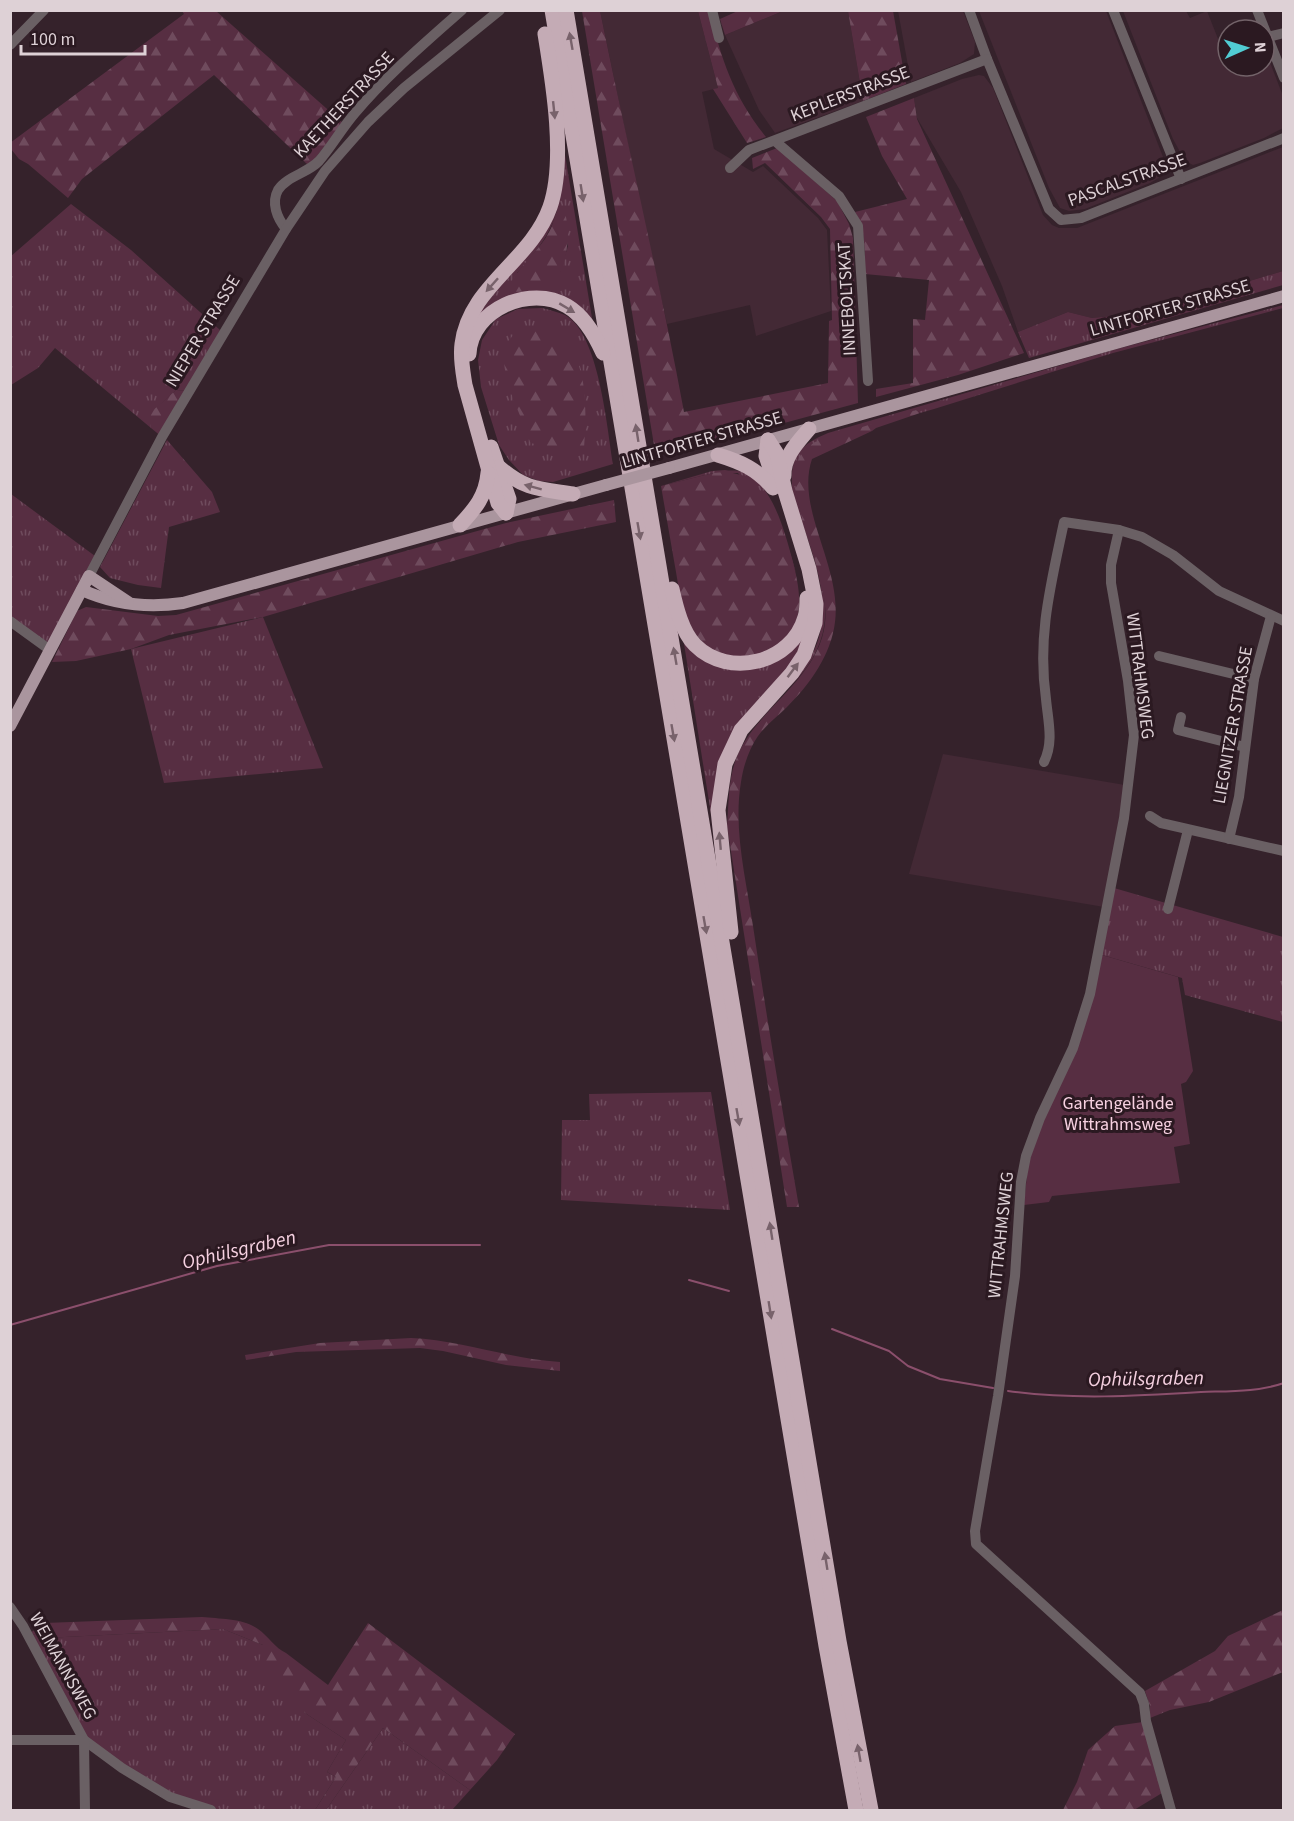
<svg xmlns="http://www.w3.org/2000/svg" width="1294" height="1821" font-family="'Source Sans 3',sans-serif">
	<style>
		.built { fill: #432935 }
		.grass { fill: url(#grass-tufts); fill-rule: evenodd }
		.forest { fill: url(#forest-firs) }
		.green { fill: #572e42 }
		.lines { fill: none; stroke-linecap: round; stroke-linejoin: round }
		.stream { stroke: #8b4f6c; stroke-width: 2 }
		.minor { stroke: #6a6064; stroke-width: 10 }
		.major { stroke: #aa959e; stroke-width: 12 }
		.highway { stroke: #c4abb5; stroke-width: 15 }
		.major-bridge { stroke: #aa959e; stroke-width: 12 }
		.oneway { fill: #78626b }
		.labels { text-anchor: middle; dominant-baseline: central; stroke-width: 6; stroke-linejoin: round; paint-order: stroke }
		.street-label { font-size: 18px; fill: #ded1d6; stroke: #2b1921 }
		.park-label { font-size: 18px; fill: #f7d1e1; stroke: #2b1921 }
		.water-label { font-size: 20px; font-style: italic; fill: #f5d0e0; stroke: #2b1921 }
	</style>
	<defs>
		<pattern id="grass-tufts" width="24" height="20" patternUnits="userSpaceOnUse" patternTransform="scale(1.5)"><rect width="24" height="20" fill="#572e42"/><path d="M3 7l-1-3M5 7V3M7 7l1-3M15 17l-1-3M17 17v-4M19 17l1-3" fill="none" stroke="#6f4b5d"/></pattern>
		<pattern id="forest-firs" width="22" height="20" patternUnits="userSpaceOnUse" patternTransform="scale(1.5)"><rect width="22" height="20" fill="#572e42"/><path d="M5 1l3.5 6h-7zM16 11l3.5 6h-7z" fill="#6f4b5d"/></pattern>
	</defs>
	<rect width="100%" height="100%" fill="#35222b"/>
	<g class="built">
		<polygon points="600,11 698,11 718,88 702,92 714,149 753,172 763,166 818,218 827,230 831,311 756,336 750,305 667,324 640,203"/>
		<polygon points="783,11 848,11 863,101 775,133 759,110 725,35"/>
		<polygon points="898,11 963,11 975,42 974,54 960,63 911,82"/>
		<polygon points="979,11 1106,11 1165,162 1166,168 1162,176 1150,183 1085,209 1069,211 1060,208 1049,188"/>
		<polygon points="1123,11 1186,11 1190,18 1207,11 1226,59 1228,59 1228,66 1264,66 1264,47 1283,96 1283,128 1264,138 1200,163 1193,165 1185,161 1173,139"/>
		<polygon points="979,75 984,76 993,88 1043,215 1052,225 1059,228 1077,228 1283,147 1283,271 1143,313 1092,318 1068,312 1018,332 1002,286 961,192 917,118 914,98 962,79"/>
		<polygon points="943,754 1125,785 1104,907 909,874"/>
	</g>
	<g class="grass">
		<path d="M565 155 594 330 580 312 515 296 470 325 521 259ZM557 209 568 246 560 272 517 273C535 253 551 235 557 209Z"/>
		<polygon points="71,204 131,250 220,330 189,391 176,390 151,413 151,428 55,348 38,368 11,385 10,257"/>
		<polygon points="1283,271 1283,285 1029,358 1018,332 1068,312 1092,318 1143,313"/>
		<path d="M1283 305V308L1113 353 934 409 920 413 916 410 799 459C793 482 797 500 804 522 816 561 836 607 818 647 812 663 800 676 789 688 801 672 814 656 819 637 832 591 807 540 793 497 789 461 794 447 828 433L1113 350Z"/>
		<path d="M542 308C550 310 558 312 565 315 599 333 607 428 613 464L553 482 539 481 523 475 509 460 499 445 481 387 478 360 482 340 496 319 518 309Z"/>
		<polygon points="167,440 212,492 220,512 169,527 161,588 138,585 110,578 100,567"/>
		<path d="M725 470C729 471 735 470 739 471 775 480 787 542 796 573L780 527 738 473H713L661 486 712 471Z"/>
		<polygon points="11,494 95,556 48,643 11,618"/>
		<polygon points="263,617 323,768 164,783 131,649"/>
		<polygon points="809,618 801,653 750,713 711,814 682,631 692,647"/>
		<polygon points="1114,888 1283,937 1283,1022 1185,995 1182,978 1102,955"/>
		<polygon points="711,1092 730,1210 561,1200 562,1120 590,1120 589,1094"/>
		<polygon points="223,1629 263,1645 305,1713 346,1740 327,1772 336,1777 315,1810 204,1810 173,1802 87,1738 30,1633 45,1638"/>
		<polygon points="383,1728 470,1790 452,1810 326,1810"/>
	</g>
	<g class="forest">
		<polygon points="740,10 783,10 783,11 725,35 720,19"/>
		<polygon points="182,11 216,11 343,123 309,166 214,75 82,179 68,198 28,164 19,159 11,149 10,143 184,14"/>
		<path d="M582 11H600C627 144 659 277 684 412L828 383 829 321 832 320 830 229 821 217 765 163 753 169 752 158 777 148 837 201 849 224 853 238 858 403 762 429 655 451Z"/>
		<path d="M698 11H710C721 60 734 97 766 137L747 143 713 89 718 88Z"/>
		<polygon points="848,11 893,11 906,84 863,101"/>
		<path d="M914 98 917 119 1024 353 958 375 876 397V389L913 383V319L925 320 929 280 865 274C864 252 867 231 855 212L907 199 882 156 866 117Z"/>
		<path d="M560 206 563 207C572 227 569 279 545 289 536 293 521 291 512 292L508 289C517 267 538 253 549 232 554 224 554 213 560 206Z"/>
		<path d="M536 327C544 331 554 334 561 339 590 362 586 415 584 449 558 452 554 454 530 442 522 414 497 375 506 346 508 341 513 335 517 331Z"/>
		<polygon points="176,390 189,391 162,437 151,428 150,413"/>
		<path d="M916 410 920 413 876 428 872 431 812 459C795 509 842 566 835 622 831 655 810 684 787 707 778 716 766 725 758 736 749 749 743 767 741 782 733 829 746 879 753 926 767 1020 783 1114 799 1207H787L727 826C729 802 728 776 738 754 760 706 819 678 825 623 831 574 781 495 799 458 803 451 808 447 815 442Z"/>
		<path d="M725 472C734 473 742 474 750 480 776 501 806 582 798 614 794 633 778 651 759 654 752 655 743 658 736 658 717 658 698 641 690 625 681 610 679 589 676 572 671 543 666 515 661 486L713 473Z"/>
		<polygon points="614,500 616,522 518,542 263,617 169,635 131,649 76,661 52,662 77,611 86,607 158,616 176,615 506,523"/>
		<path d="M411 1338C461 1340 509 1359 560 1362V1371L506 1365 443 1351 420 1348 296 1352 246 1360 245 1355 320 1343Z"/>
		<polygon points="1283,1610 1283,1672 1209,1702 1170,1710 1150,1718 1150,1706 1145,1691 1215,1651 1228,1636"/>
		<path d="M202 1617C219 1619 243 1618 258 1629 268 1636 275 1648 286 1653L328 1685 368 1623 515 1734 497 1760 470 1790 383 1728 326 1810H315L336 1777 327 1772 346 1740 305 1713 259 1662 263 1645 223 1629 45 1638 30 1633 45 1623Z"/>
		<polygon points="1143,1722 1162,1793 1134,1810 1063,1810 1077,1782 1088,1750 1115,1726"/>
	</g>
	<polygon class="green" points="1102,955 1178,977 1193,1071 1186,1082 1181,1084 1190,1144 1174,1147 1180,1183 1052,1196 1049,1202 1024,1205 1028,1164"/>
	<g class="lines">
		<g class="stream">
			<polyline points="689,1280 729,1291"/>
			<polyline points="10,1325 217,1266 329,1245 480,1245"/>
			<polyline points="832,1329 889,1351 908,1366 940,1379 993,1388"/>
			<path d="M1008 1391C1072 1400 1137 1396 1201 1392 1228 1391 1258 1392 1284 1383"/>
		</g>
		<g class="minor">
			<polyline points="712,10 719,38"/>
			<polyline points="969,10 987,59 1049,209 1061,220 1081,218 1284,138"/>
			<polyline points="1113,10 1181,179"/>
			<polyline points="1257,10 1284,78"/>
			<polyline points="1268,37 1284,33"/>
			<polyline points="10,45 44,10"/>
			<polyline points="775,141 839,196 858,226 868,381"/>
			<polyline points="730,168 749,150 987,59"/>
			<path d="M286 229C277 218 271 203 278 190 287 176 308 173 319 161 332 146 342 128 355 113 387 75 425 43 462 10"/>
			<polyline points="1119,530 1111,565 1111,583 1128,681 1134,735 1124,818 1090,994 1073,1048 1040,1118 1026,1156 1021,1182 1015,1276 998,1396 975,1531 976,1544 1140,1693 1144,1704 1146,1721 1171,1810"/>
			<polyline points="89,576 162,437 286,229 325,171 368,122 404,88 500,10"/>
			<polyline points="10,621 50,650"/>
			<polyline points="1159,656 1254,679"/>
			<polyline points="1181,717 1178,730 1245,747"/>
			<path d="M1044 762C1054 742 1048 721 1046 699 1037 636 1051 584 1064 522L1119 530 1142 537 1173 555 1219 591 1284 621"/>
			<polyline points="1150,816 1161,823 1284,851"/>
			<polyline points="1229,839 1239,797 1254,679 1271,616"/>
			<polyline points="1168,909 1188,830"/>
			<polyline points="10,1607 23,1626 84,1740 122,1768 170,1797 211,1810"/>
			<polyline points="10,1740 84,1740 85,1810"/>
		</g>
		<g class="major">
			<polyline points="669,468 1284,296"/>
			<path d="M82 590C113 604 149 608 183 603L606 485"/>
			<polyline points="10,726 89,576 128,602"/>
		</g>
		<g class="highway">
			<polyline points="552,10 826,1646 856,1810"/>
			<polyline points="566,10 839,1641 871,1810"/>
			<path d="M469 354C471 309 531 284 567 306 584 316 595 335 603 353"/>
			<polyline points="768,440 766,456 775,483"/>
			<polyline points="491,447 509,499 506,513"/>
			<path d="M718 455C741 462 757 469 773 488"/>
			<path d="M499 467C525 490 540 489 573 494"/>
			<path d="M784 476C783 457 798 442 809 429"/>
			<path d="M506 513 498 503 465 385C463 372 460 358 462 344 469 286 531 261 550 207 566 161 553 83 545 34"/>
			<path d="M460 525C475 509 486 496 488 473"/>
			<path d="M672 589C676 607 682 632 695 645 729 679 792 663 805 617 807 611 807 604 807 598"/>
			<polyline points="731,932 718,810 725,764 741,730 792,673 804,655 815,623 816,604 809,569 785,491 777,454 768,440"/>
		</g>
		<polyline class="major-bridge" points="606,485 669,468"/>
	</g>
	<defs><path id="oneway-solid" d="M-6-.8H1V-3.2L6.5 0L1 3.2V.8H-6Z" transform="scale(1.5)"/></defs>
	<g class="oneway">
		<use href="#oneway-solid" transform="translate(571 41) rotate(-100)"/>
		<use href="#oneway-solid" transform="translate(554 110) rotate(84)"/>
		<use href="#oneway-solid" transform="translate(582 193) rotate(81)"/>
		<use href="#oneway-solid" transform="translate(492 285) rotate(132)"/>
		<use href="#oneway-solid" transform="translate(567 308) rotate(31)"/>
		<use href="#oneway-solid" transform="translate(637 433) rotate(-99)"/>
		<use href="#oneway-solid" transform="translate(533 487) rotate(-165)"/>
		<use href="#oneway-solid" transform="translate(639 531) rotate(80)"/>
		<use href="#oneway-solid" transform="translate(675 656) rotate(-100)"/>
		<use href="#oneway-solid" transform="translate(793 670) rotate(-53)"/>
		<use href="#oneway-solid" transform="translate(673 733) rotate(80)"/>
		<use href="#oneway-solid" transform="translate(720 841) rotate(-95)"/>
		<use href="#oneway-solid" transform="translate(705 925) rotate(80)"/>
		<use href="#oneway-solid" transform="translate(738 1117) rotate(80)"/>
		<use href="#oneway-solid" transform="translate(771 1231) rotate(-99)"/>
		<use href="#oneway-solid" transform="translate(770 1310) rotate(81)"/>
		<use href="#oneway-solid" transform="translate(826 1561) rotate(-99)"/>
		<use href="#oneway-solid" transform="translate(859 1753) rotate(-100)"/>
	</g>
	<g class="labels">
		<g class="street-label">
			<text transform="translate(850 94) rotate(-21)">KEPLERSTRASSE</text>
			<text transform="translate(344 105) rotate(-47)">KAETHERSTRASSE</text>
			<text transform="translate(1127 180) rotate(-20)">PASCALSTRASSE</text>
			<text transform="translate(847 299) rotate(-93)">INNEBOLTSKAT</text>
			<text transform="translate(1170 308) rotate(-16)">LINTFORTER STRASSE</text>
			<text transform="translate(203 331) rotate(-59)">NIEPER STRASSE</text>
			<text transform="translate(702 440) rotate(-16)">LINTFORTER STRASSE</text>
			<text transform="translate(1140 676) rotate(83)">WITTRAHMSWEG</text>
			<text transform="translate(1233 725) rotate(-80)">LIEGNITZER STRASSE</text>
			<text transform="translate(1001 1235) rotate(-84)">WITTRAHMSWEG</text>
			<text transform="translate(63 1666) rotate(61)">WEIMANNSWEG</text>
		</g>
		<g class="park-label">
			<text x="1118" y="1103">Gartengelände<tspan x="1118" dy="21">Wittrahmsweg</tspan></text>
		</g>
		<g class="water-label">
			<text transform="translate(239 1250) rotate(-13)">Ophülsgraben</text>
			<text transform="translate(1146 1379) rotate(-1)">Ophülsgraben</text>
		</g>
	</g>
	<rect width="1294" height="1821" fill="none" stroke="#ded1d6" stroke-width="24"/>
	<g transform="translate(1246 48) rotate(87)"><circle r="28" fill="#2b1921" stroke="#736369" stroke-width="1.5"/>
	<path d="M0-4.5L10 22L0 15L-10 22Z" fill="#51ccd3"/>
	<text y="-9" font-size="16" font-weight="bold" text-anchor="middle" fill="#ded1d6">N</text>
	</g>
	<path d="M21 45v9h124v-9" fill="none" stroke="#ded1d6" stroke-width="3"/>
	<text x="30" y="45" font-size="18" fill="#ded1d6" stroke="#2b1921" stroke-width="4.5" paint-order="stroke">100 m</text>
</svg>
